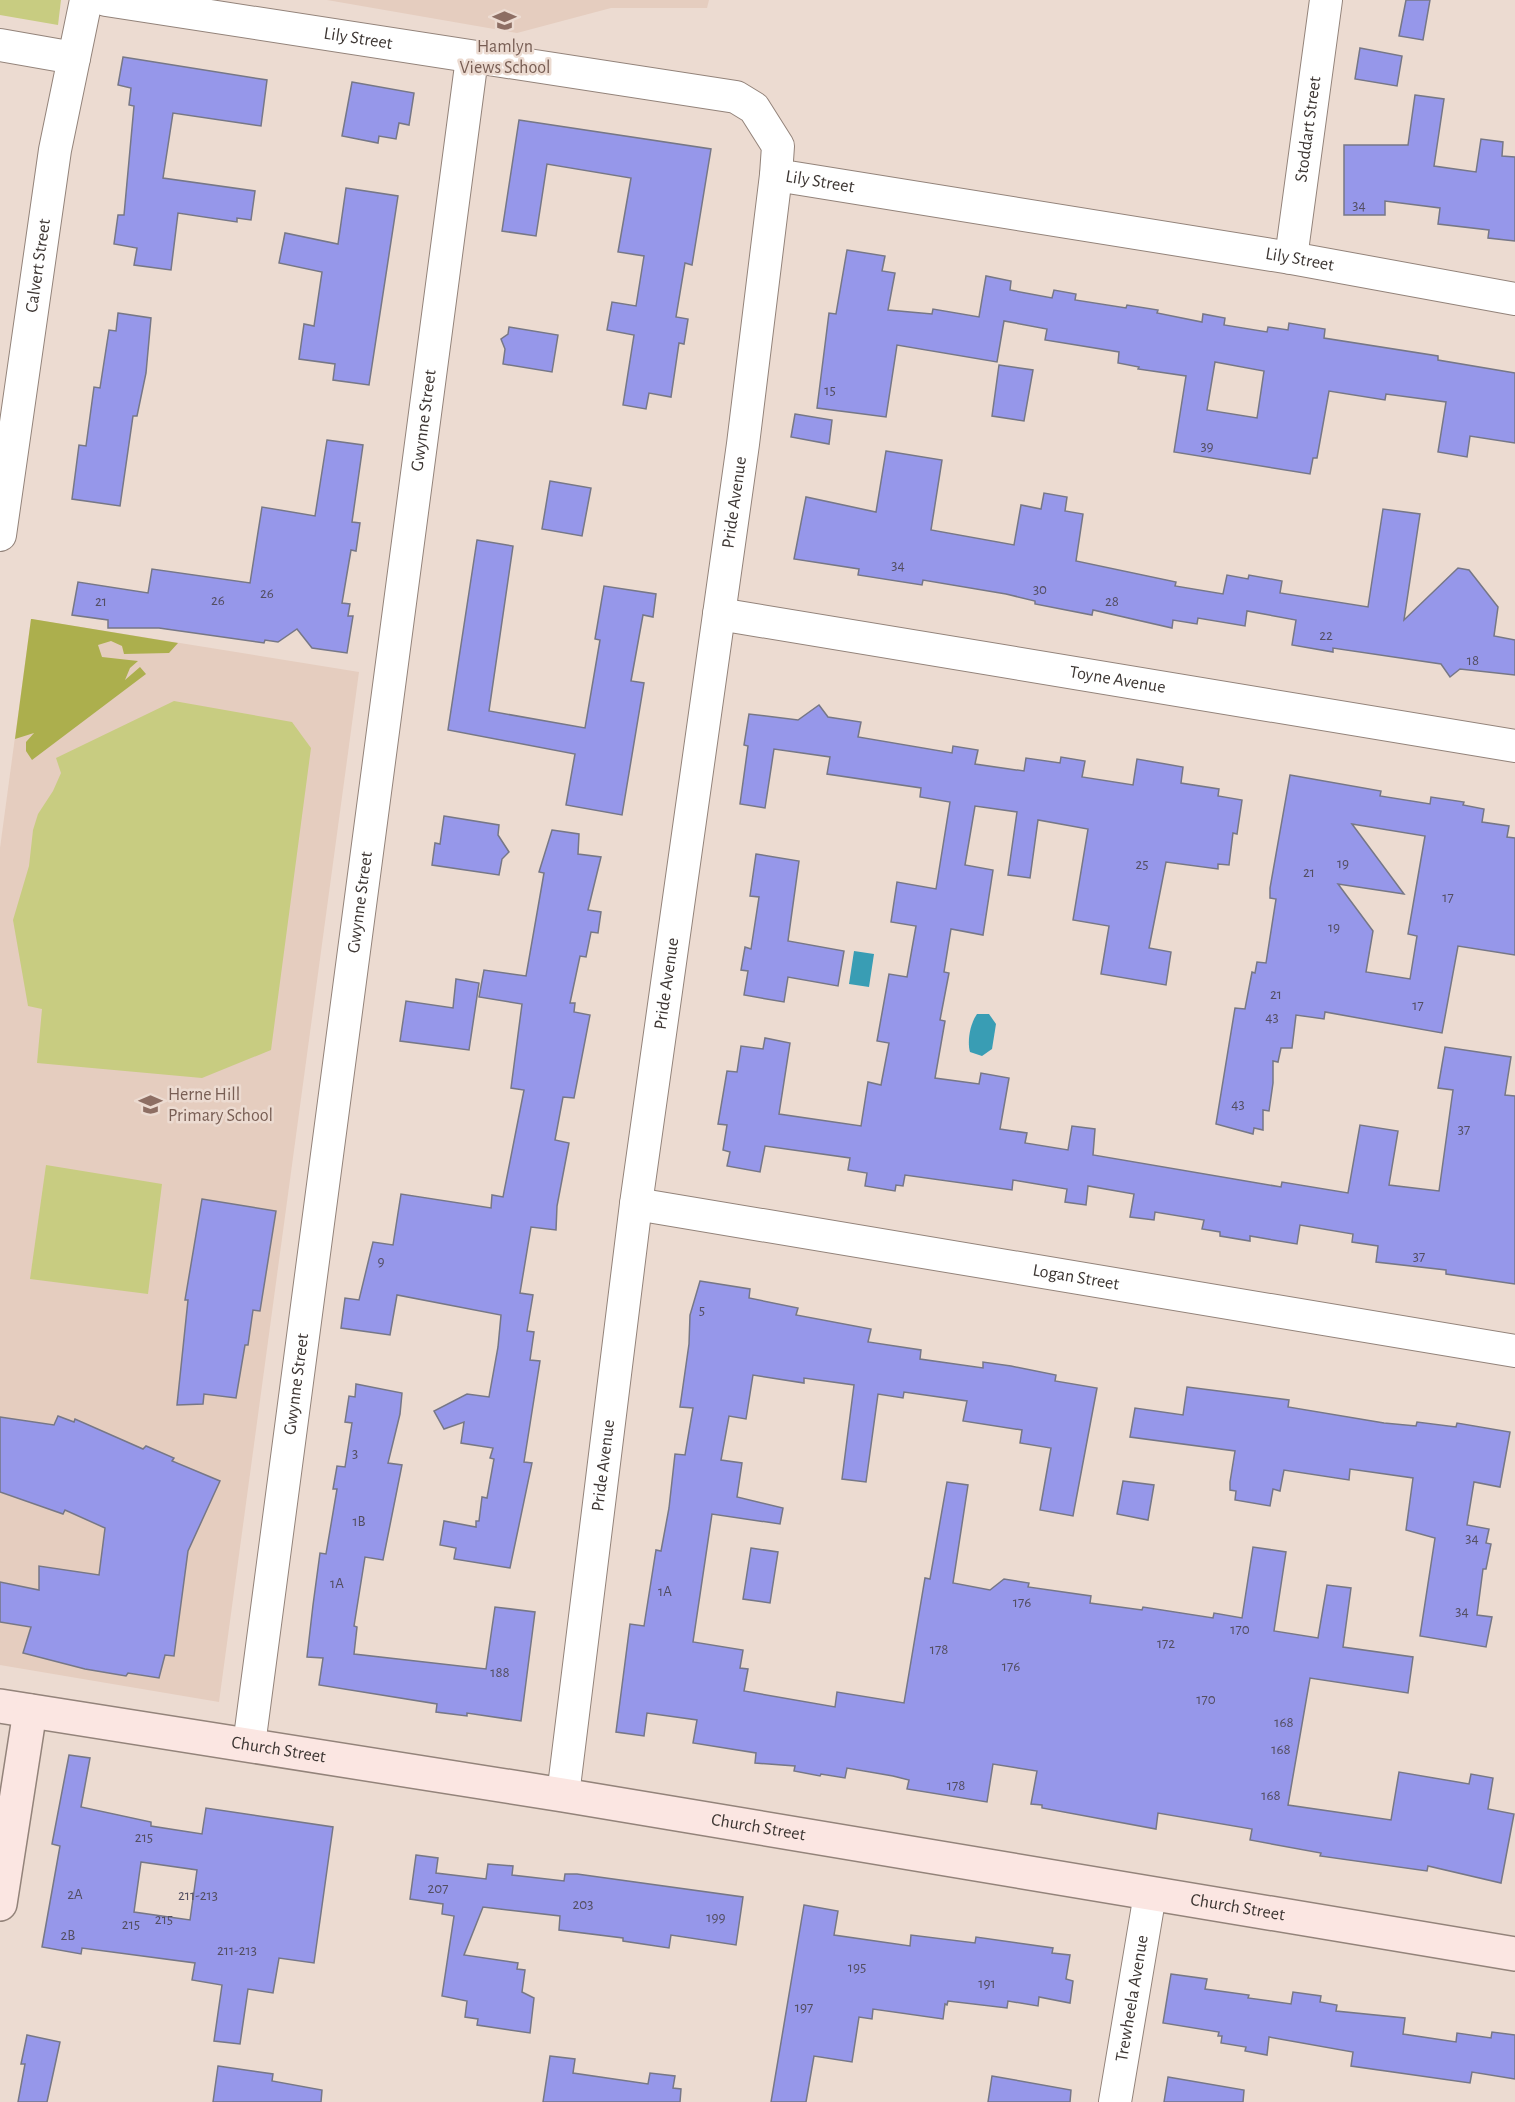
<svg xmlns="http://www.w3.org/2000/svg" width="1515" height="2102" font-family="'Alegreya Sans',sans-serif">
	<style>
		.built { fill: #e5cdbf }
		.green { fill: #c8cc81 }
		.forest { fill: #acaf4d }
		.water { fill: #399db4 }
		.building { fill: #9697ea; stroke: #767786; stroke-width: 1.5; fill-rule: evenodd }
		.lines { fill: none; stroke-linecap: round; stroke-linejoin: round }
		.street-casing { stroke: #93837a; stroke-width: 34 }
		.secondary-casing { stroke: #93837a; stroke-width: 36 }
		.street { stroke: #fff; stroke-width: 32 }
		.secondary { stroke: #fbe6e2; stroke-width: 33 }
		.labels { text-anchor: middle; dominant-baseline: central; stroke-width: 5; stroke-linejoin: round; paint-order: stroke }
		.number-label { font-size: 15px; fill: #534e61 }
		.street-label { font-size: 18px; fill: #3d3633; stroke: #ecdbd1 }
		.education-label { font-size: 18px; fill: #785e54; stroke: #ecdbd1 }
	</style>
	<rect width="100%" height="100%" fill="#ecdbd1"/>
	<g class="built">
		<polygon points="327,0 709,0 707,8 611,8 517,33"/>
		<polygon points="31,619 359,672 219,1702 0,1665 0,848"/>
	</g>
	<g class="green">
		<polygon points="0,0 61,0 58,25 0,15"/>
		<polygon points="174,701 292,722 311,748 271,1050 202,1078 37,1063 42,1009 28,1006 13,920 29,866 33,830 38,814 53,791 61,773 56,758"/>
		<polygon points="46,1165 162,1184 148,1294 30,1279"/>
	</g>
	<polygon class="forest" points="31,619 32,619 178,643 169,653 124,654 122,646 111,641 98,645 102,657 138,661 130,668 125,680 140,667 146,674 32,760 26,751 26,742 34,733 15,739"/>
	<g class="water">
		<polygon points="854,951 874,954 869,987 849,984"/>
		<path d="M977 1014H989L996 1024 992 1049 982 1056 970 1052C967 1041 970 1024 977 1014Z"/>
	</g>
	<g class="building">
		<polygon points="1406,0 1430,0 1423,40 1399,36"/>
		<polygon points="1360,48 1402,56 1397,86 1355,79"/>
		<polygon points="123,57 267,80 261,126 173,113 163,178 255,191 251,220 237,218 237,222 178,213 171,270 134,265 137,248 114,244 118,215 124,215 134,106 129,105 131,88 118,85"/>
		<polygon points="352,82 414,93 409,125 399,123 396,139 379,136 378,143 342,136"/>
		<polygon points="1415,95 1444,99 1434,166 1476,172 1481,139 1503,142 1502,156 1515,157 1515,241 1488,238 1489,230 1438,224 1440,208 1385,201 1385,215 1344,215 1344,145 1408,145"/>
		<polygon points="519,120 711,149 692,265 685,263 676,317 688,319 684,344 679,343 671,397 649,393 646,409 623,405 634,335 607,330 612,302 636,306 644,256 618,252 631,178 547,164 536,236 502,231"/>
		<polygon points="346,188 398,196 369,385 333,380 335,364 299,359 304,324 314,326 322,272 279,263 285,233 338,244"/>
		<path d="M847 250 885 256 882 271 895 273 888 310 932 314 933 309 979 317 986 276 1011 281 1010 290 1052 298 1054 290 1076 294 1075 300 1126 308 1127 305 1158 310 1157 313 1202 322 1203 314 1225 318 1224 325 1267 332 1268 327 1288 330 1289 323 1325 329 1324 338 1438 356V360L1515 373V443L1470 436 1467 457 1438 452 1446 402 1386 394 1385 400 1329 391 1317 458H1313L1310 474 1174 452 1186 376 1138 369 1139 367 1118 363 1119 352 1045 340 1047 329 1004 321 997 362 897 345 886 417 817 408 829 313 836 314ZM1215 362 1264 371 1257 418 1207 410Z"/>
		<polygon points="118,313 151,318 146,373 137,416 133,416 120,506 72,499 79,445 86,446 94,387 100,388 109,330 116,331"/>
		<polygon points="509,327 558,335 552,372 503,364 505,349 501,339 508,334"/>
		<polygon points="999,365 1033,370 1024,421 992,416"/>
		<polygon points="795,414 832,420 829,444 791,437"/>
		<polygon points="327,440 363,445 352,522 360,523 356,551 351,550 342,603 350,604 348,616 353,616 347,653 312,648 297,629 278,642 265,640 264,643 159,628 108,628 108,620 72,615 78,582 148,593 152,569 250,583 262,507 315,516"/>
		<polygon points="886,451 942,460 931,530 1014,545 1021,505 1041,509 1044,493 1067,497 1065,511 1083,514 1076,561 1176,582 1175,586 1223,594 1227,575 1248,579 1249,575 1282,581 1280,593 1368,607 1383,509 1420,514 1404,620 1458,568 1469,570 1498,607 1494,636 1515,640 1515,675 1460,669 1450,677 1441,664 1333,648 1333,652 1292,645 1296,620 1247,611 1245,626 1198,618 1197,624 1173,620 1172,628 1093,610 1092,615 1035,604 1035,601 1006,594 923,580 922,585 858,575 859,569 794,559 806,497 876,512"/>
		<polygon points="550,481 591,488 582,536 542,529"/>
		<polygon points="477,540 513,546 489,711 585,728 600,640 595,639 604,586 656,594 653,617 643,615 631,681 644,683 622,815 566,805 575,754 448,730"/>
		<polygon points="819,705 828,717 861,722 858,737 952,753 953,746 978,750 975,764 1024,771 1026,758 1060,763 1061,757 1085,761 1082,777 1133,785 1137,759 1183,767 1181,783 1219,789 1218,796 1242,800 1237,834 1233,833 1229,865 1218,864 1218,869 1166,862 1149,948 1171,952 1166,985 1101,974 1109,926 1073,920 1088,829 1038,820 1030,878 1008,875 1017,812 975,806 965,865 993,870 983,935 951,929 944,972 949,973 940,1020 945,1021 935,1078 979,1084 981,1073 1009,1078 1000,1129 1027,1133 1025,1143 1068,1150 1072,1126 1095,1129 1093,1155 1281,1187 1282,1182 1348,1193 1360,1125 1398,1131 1389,1185 1439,1191 1453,1090 1438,1088 1445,1047 1511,1057 1505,1095 1515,1096 1515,1284 1446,1274 1446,1270 1376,1262 1378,1246 1352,1242 1353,1234 1300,1225 1297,1244 1250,1236 1250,1241 1220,1236 1220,1232 1202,1229 1204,1220 1155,1212 1154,1220 1130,1217 1134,1194 1088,1186 1086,1205 1065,1202 1067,1189 1013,1180 1012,1190 905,1175 903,1186 896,1185 895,1191 865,1186 867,1173 848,1170 850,1158 765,1146 760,1172 727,1166 730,1152 723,1150 727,1125 718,1124 727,1071 737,1072 741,1046 763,1049 765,1038 790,1043 779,1114 861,1126 868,1082 881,1085 889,1043 877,1041 889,974 907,977 916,926 891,922 897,882 936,889 950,802 920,797 921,788 827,774 830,757 774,749 765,808 740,804 748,746 744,745 749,714 798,720"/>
		<path d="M1290 775 1381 791 1380 796 1430 804 1431 797 1464 802 1463 805 1484 809 1482 822 1509 826 1507 837 1515 838V955L1458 946 1442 1033 1325 1012 1324 1019 1296 1015 1292 1048H1281L1278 1062 1273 1061V1083L1269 1111 1263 1110V1130L1254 1128 1253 1134 1216 1124 1235 1008 1245 1009 1252 972 1255 973 1257 962 1266 963 1276 899 1270 898V888ZM1352 824 1425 836 1408 934 1417 936 1410 979 1366 972 1373 931 1338 884 1404 894Z"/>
		<polygon points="444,816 499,825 498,835 509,852 502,859 499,875 432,865 435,843 440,844"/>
		<polygon points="552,830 579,834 578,854 601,857 588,910 601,912 598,933 591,932 586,957 580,956 570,1003 575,1003 574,1012 590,1015 574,1098 563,1097 555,1140 569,1143 557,1206 556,1230 531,1227 520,1293 533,1295 527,1331 534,1332 530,1360 540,1361 524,1462 532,1463 510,1568 454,1559 456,1548 440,1545 444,1521 476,1527 476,1521 479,1521 482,1497 487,1498 494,1459 490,1458 493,1448 461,1443 464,1422 444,1429 434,1411 467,1394 489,1397 498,1347 501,1315 397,1295 390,1335 341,1328 345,1298 359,1300 373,1242 393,1245 401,1194 491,1208 492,1195 503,1197 524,1090 511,1088 522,1004 479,997 484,970 526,976 544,873 539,872"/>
		<polygon points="756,854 799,861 788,941 844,951 838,986 788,977 784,1002 744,995 748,971 741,970 745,947 751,949 759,897 750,896"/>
		<polygon points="456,979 479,983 469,1050 400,1041 406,1001 453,1008"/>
		<polygon points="202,1199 276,1211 260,1311 253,1310 248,1345 245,1345 236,1398 204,1394 203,1404 177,1405 188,1300 185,1300"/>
		<polygon points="700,1281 750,1289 749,1298 798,1308 796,1315 871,1329 868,1342 921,1350 920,1359 983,1368 983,1362 1011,1366 1056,1375 1055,1381 1097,1388 1073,1516 1040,1510 1051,1448 1020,1443 1022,1430 963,1421 967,1401 904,1392 903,1398 878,1394 866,1482 842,1479 854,1385 804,1378 804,1383 753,1375 746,1419 729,1416 721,1460 742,1463 737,1497 783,1508 780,1524 712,1514 693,1642 743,1650 740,1668 748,1669 744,1691 835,1707 837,1692 904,1703 925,1578 930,1579 947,1482 968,1485 953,1583 990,1590 1004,1579 1029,1583 1028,1587 1091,1596 1090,1603 1142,1610 1143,1607 1213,1618 1214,1613 1242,1618 1253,1547 1286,1552 1274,1631 1318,1638 1327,1585 1351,1588 1343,1647 1413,1657 1408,1693 1310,1678 1288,1805 1391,1820 1399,1772 1469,1784 1471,1774 1493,1778 1488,1809 1514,1814 1501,1883 1428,1866 1427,1871 1320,1856 1321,1853 1250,1840 1252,1829 1158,1813 1156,1829 1042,1808 1042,1805 1031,1804 1037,1771 993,1764 987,1802 907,1789 909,1780 893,1776 847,1768 845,1778 821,1774 820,1776 794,1771 795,1766 755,1763 756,1753 693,1743 697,1720 647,1713 644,1736 616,1732 630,1624 644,1626 656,1550 661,1551 669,1508 675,1454 685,1455 693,1408 680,1407 689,1344 690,1315"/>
		<polygon points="356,1384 402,1393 400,1414 388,1463 402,1465 383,1560 365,1557 354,1626 357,1627 354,1654 486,1669 495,1607 535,1612 521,1721 467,1713 467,1716 436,1712 437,1704 319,1685 323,1658 307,1657 313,1605 320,1553 326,1554 337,1489 333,1489 337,1466 345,1467 352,1423 345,1422 349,1396 355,1397"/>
		<polygon points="1187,1387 1289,1400 1288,1407 1384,1423 1416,1426 1417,1422 1456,1427 1457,1423 1510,1432 1500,1487 1474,1482 1467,1525 1489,1529 1486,1543 1491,1544 1486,1569 1483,1569 1477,1615 1492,1617 1486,1647 1420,1636 1435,1538 1406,1530 1413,1478 1350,1469 1349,1480 1284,1470 1280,1491 1273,1489 1270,1506 1235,1500 1236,1491 1230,1490 1230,1482 1235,1451 1130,1437 1135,1408 1183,1415"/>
		<polygon points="58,1416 74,1422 75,1419 143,1449 146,1446 174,1458 172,1461 220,1481 188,1551 174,1656 165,1655 159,1678 128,1673 126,1676 85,1669 23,1653 31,1627 0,1622 0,1582 39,1590 39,1566 99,1575 105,1528 65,1510 63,1514 0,1492 0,1417 54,1425"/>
		<polygon points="1123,1481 1154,1485 1148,1520 1117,1514"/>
		<polygon points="751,1548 778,1552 770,1603 743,1599"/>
		<path d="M69 1755 90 1758 81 1807 151 1822V1826L202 1834 206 1808 333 1827 314 1963 279 1958 273 1993 248 1989 240 2044 214 2041 222 1985 192 1980 195 1963 82 1948 81 1954 42 1947 60 1846 52 1844ZM141 1862 197 1870 190 1920 134 1912Z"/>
		<polygon points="416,1855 438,1858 436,1873 486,1879 488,1864 513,1866 512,1875 564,1881 565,1874 577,1874 743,1897 736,1945 671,1935 669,1948 623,1941 623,1938 559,1930 560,1916 483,1907 464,1955 518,1963 517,1969 525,1970 522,1992 534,1998 530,2033 477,2025 478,2019 465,2017 467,2001 442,1996 454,1916 442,1914 443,1904 410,1899"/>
		<polygon points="804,1905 838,1911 834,1935 910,1946 911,1935 975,1943 976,1937 1053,1948 1052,1953 1070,1955 1066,1979 1073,1981 1070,2003 1039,1997 1038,2006 1008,2001 1007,2008 948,2001 947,2005 945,2004 943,2019 873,2009 872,2019 859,2017 852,2062 814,2056 806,2102 771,2102"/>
		<polygon points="1171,1974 1207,1979 1205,1989 1249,1995 1248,1998 1291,2004 1293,1992 1321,1996 1320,2002 1337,2005 1336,2011 1405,2018 1403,2034 1456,2042 1457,2033 1491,2038 1492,2032 1515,2035 1515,2079 1472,2072 1470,2083 1351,2066 1353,2052 1269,2037 1267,2055 1245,2051 1246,2047 1221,2043 1222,2036 1218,2036 1219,2032 1163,2023"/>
		<polygon points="27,2035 60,2042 47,2102 18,2102 25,2064 21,2064"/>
		<polygon points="550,2056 575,2059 573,2073 648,2084 650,2073 675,2076 673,2088 681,2089 680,2102 543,2102"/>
		<polygon points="218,2066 273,2074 272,2081 322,2090 321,2102 213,2102"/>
		<polygon points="992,2076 1071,2090 1070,2102 988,2102"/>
		<polygon points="1168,2077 1244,2090 1243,2102 1164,2102"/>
	</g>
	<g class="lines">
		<defs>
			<g id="street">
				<path id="s1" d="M106 0 736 97 754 108 778 146 776 175 1291 258 1515 299"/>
				<polyline points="0,45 74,58"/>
				<path id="s2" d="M1291 258 1326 0"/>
				<path id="s3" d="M0 535 55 150 86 0"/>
				<path id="s4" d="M719 614 1515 746"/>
				<path id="s5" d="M636 1204 1515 1351"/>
				<path id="s6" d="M249 1745 472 58"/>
				<path id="s7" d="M563 1795 636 1204 743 444 776 175"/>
				<path id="s8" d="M1115 2102 1150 1894"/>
			</g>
			<g id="secondary">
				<path id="s9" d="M0 1706 563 1795 1515 1954"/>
				<polyline points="0,1904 30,1711"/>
			</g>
		</defs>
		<use href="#street" class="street-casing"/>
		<use href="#secondary" class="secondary-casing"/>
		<use href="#street" class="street"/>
		<use href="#secondary" class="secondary"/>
	</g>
	<defs>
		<symbol id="school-bare" viewBox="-9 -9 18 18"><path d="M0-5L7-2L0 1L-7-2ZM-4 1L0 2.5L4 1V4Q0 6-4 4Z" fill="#8d6e63" stroke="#ecdbd1" stroke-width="2.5" paint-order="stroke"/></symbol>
	</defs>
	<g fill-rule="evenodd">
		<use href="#school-bare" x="488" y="4" width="33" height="33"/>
		<use href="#school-bare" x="134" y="1088" width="33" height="33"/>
	</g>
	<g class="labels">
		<g class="number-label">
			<text x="1359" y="205">34</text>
			<text x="830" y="390">15</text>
			<text x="1207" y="446">39</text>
			<text x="898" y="565">34</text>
			<text x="1040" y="589">30</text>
			<text x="267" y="593">26</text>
			<text x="218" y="600">26</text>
			<text x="101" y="601">21</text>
			<text x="1112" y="601">28</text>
			<text x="1326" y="635">22</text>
			<text x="1473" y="660">18</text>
			<text x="1343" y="863">19</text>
			<text x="1142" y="864">25</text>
			<text x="1309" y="872">21</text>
			<text x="1448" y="897">17</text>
			<text x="1334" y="927">19</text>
			<text x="1276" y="994">21</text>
			<text x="1418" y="1005">17</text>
			<text x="1272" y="1017">43</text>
			<text x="1238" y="1104">43</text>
			<text x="1464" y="1129">37</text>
			<text x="1419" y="1256">37</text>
			<text x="381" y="1261">9</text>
			<text x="702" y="1310">5</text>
			<text x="355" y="1453">3</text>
			<text x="359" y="1521">1B</text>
			<text x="1472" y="1538">34</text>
			<text x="337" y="1583">1A</text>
			<text x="665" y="1591">1A</text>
			<text x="1022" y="1602">176</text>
			<text x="1462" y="1611">34</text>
			<text x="1240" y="1629">170</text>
			<text x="1166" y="1643">172</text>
			<text x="939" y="1649">178</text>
			<text x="1011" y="1666">176</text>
			<text x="500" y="1672">188</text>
			<text x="1206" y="1699">170</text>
			<text x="1284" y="1722">168</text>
			<text x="1281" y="1749">168</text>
			<text x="956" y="1785">178</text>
			<text x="1271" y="1795">168</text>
			<text x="144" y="1837">215</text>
			<text x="438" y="1888">207</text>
			<text x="75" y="1894">2A</text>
			<text x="198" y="1895">211-213</text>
			<text x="583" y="1904">203</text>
			<text x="716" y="1917">199</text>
			<text x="164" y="1919">215</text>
			<text x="131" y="1924">215</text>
			<text x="68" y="1935">2B</text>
			<text x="237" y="1950">211-213</text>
			<text x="857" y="1967">195</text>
			<text x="987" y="1983">191</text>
			<text x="804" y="2007">197</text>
		</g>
		<g class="street-label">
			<text stroke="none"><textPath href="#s1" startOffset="255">Lily Street</textPath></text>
			<text stroke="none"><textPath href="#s2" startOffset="130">Stoddart Street</textPath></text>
			<text stroke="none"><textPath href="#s1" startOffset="777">Lily Street</textPath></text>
			<text stroke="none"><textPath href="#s1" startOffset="1263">Lily Street</textPath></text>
			<text stroke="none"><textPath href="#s3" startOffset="272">Calvert Street</textPath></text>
			<text stroke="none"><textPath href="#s6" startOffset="1336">Gwynne Street</textPath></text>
			<text stroke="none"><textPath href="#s7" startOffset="1304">Pride Avenue</textPath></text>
			<text stroke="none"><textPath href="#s4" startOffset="404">Toyne Avenue</textPath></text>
			<text stroke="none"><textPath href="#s6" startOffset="850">Gwynne Street</textPath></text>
			<text stroke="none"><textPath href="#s7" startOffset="818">Pride Avenue</textPath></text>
			<text stroke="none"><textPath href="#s5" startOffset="446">Logan Street</textPath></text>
			<text stroke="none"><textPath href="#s6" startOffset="364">Gwynne Street</textPath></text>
			<text stroke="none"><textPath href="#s7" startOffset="332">Pride Avenue</textPath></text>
			<text stroke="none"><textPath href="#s9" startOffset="282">Church Street</textPath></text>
			<text stroke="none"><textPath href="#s9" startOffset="768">Church Street</textPath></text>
			<text stroke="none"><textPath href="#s9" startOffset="1254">Church Street</textPath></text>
			<text stroke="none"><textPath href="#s8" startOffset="105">Trewheela Avenue</textPath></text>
		</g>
		<g class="education-label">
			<text x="505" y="47">Hamlyn<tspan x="505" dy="21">Views School</tspan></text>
			<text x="168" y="1095" text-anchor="start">Herne Hill<tspan x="168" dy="21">Primary School</tspan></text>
		</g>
	</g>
</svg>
